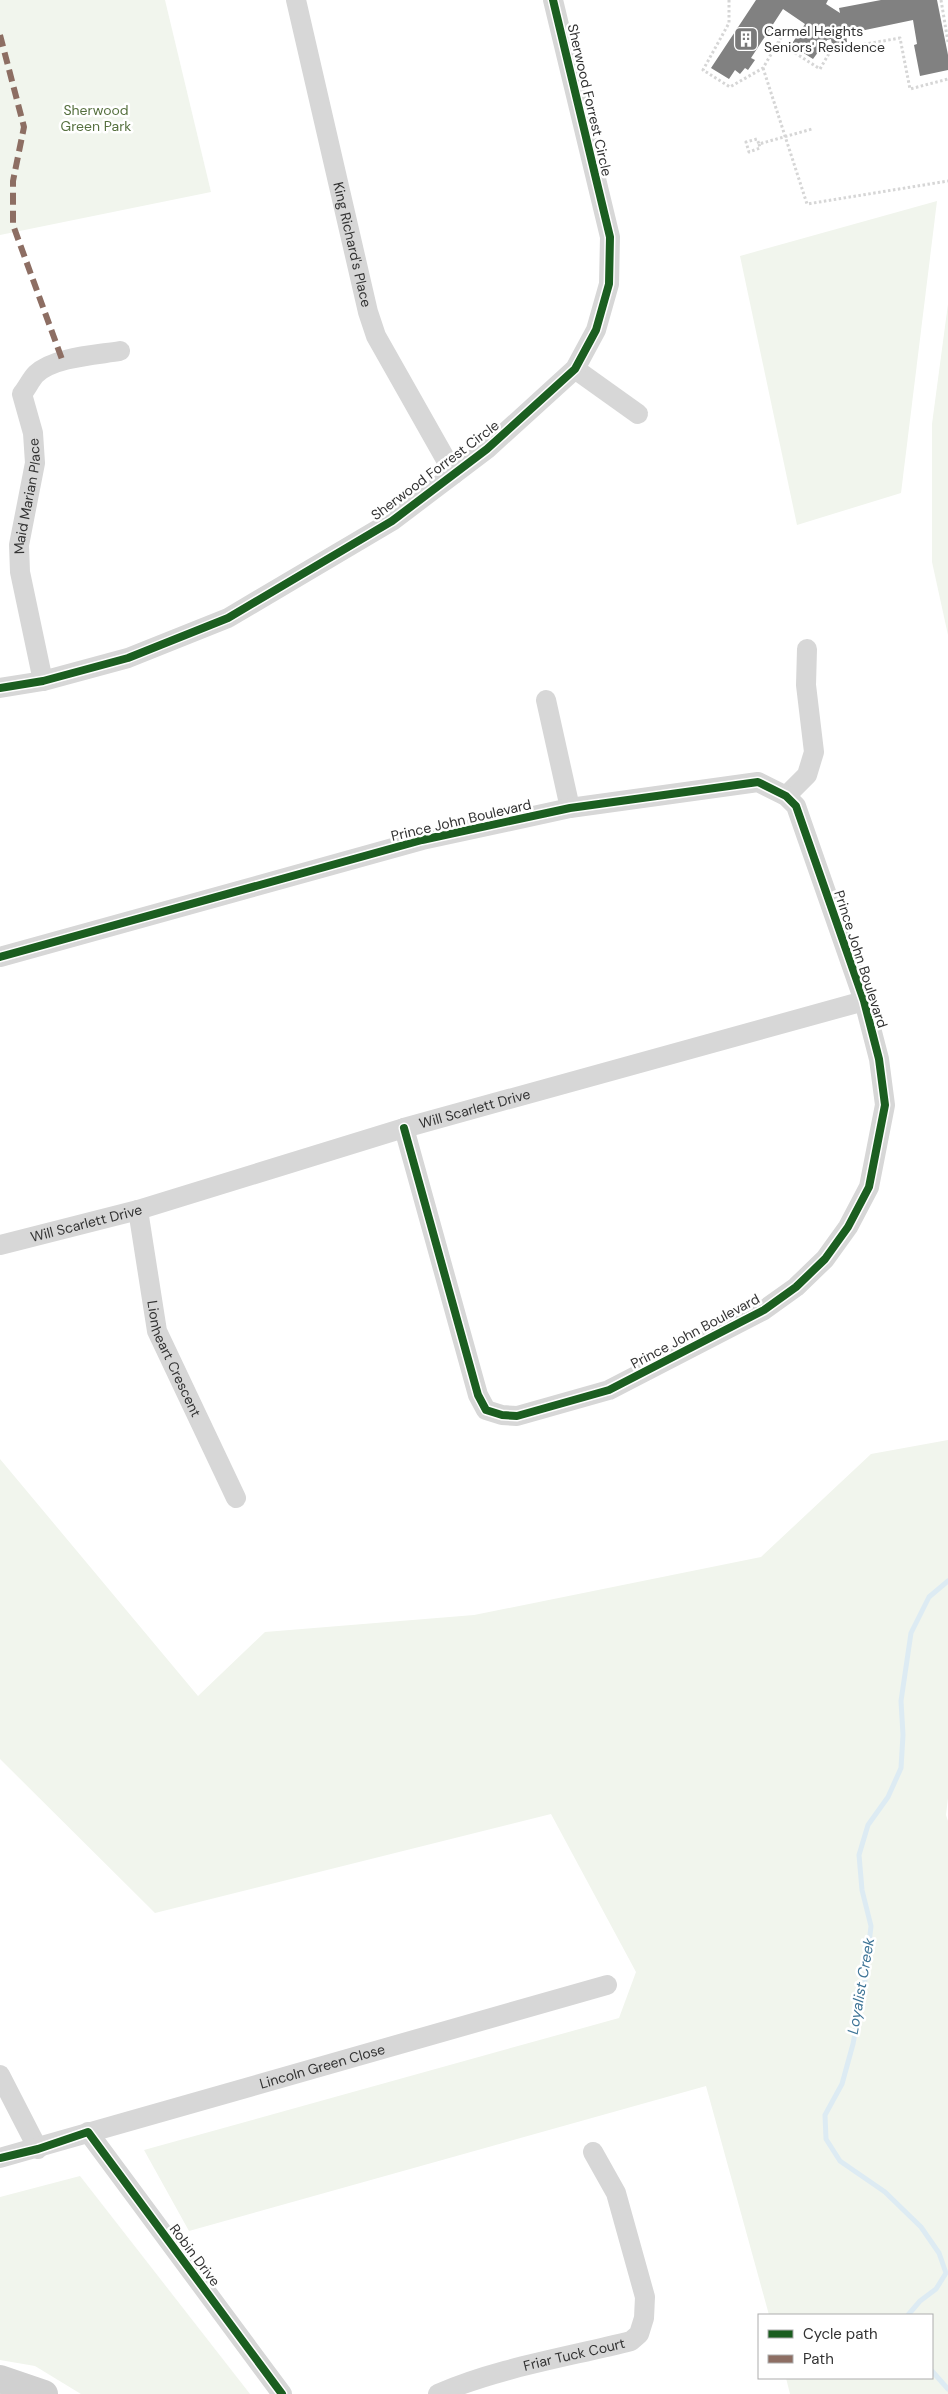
<svg xmlns="http://www.w3.org/2000/svg" width="948" height="2394" font-family="'DM Sans',sans-serif">
	<style>
		.green { fill: #f1f5ed }
		.lines { fill: none; stroke-linecap: round; stroke-linejoin: round }
		.stream { stroke: #ddebf3; stroke-width: 5 }
		.building { fill: #818181 }
		.path { stroke: #d6d6d6; stroke-width: 3; stroke-dasharray: 2.5 2.5; stroke-linecap: butt }
		.street { stroke: #d7d7d7; stroke-width: 20 }
		.secondary { stroke: #d0d0d0; stroke-width: 28 }
		.quiet { stroke: #8d6e63; stroke-width: 6; stroke-dasharray: 12 6; stroke-linecap: butt }
		.cycleway-casing { stroke: #fff; stroke-width: 11 }
		.cycleway { stroke: #1b5e20; stroke-width: 8 }
		.labels { text-anchor: middle; dominant-baseline: central; stroke-width: 5; stroke-linejoin: round; paint-order: stroke }
		.poi-label { font-size: 14px; fill: #333; stroke: #fff; text-anchor: start }
		.street-label { font-size: 14px; fill: #333; stroke: #fff }
		.park-label { font-size: 14px; fill: #56703f; stroke: #fff }
		.water-label { font-size: 15px; font-style: italic; fill: #3f7597; stroke: #fff }
	</style>
	<rect width="100%" height="100%" fill="#fff"/>
	<g class="green">
		<polygon points="0,0 165,0 211,192 0,235"/>
		<polygon points="937,201 901,493 797,525 740,256"/>
		<polygon points="948,304 948,635 932,562 932,424"/>
		<polygon points="948,1440 948,1798 946,1815 948,1821 948,2394 790,2394 786,2378 932,2378 932,2315 769,2315 706,2086 189,2231 144,2150 619,2018 636,1972 551,1814 155,1913 0,1759 0,1459 198,1696 265,1632 474,1615 761,1557 871,1454"/>
		<polygon points="80,2176 250,2394 81,2394 35,2366 0,2360 0,2197"/>
	</g>
	<g class="lines">
		<g class="stream">
			<polyline points="908,2315 920,2301 936,2289 946,2273 939,2253 921,2227 885,2192 840,2161 826,2139 825,2115 842,2084 853,2044 865,1980 871,1926 862,1890 859,1855 868,1825 888,1797 901,1768 903,1735 901,1701 911,1633 929,1597 948,1581"/>
			<polyline points="932,2371 948,2389"/>
		</g>
	</g>
	<polygon class="building" points="756,0 828,0 826,4 840,13 839,8 881,0 937,0 948,55 948,70 920,76 914,45 917,44 913,20 846,34 847,42 832,45 831,39 827,40 813,59 791,45 805,24 783,9 751,58 755,60 748,70 745,68 740,74 735,70 729,79 711,68"/>
	<g class="lines">
		<g class="path">
			<polyline points="729,0 729,23 703,70 730,87 763,68 783,34"/>
			<polyline points="941,0 948,42"/>
			<polyline points="778,42 820,69 831,50 900,38 910,89 948,79"/>
			<polyline points="763,68 807,204 948,181"/>
			<polyline points="759,144 760,148 749,152 746,142 757,139 759,144 812,129"/>
		</g>
		<g class="street">
			<path id="s1" d="M296 0 368 312 376 336 454 474"/>
			<polyline points="575,369 638,414"/>
			<path id="s2" d="M43 681 20 572 19 545 35 463 33 433 22 394C27 388 31 379 36 374 54 357 96 355 120 351"/>
			<polyline points="0,688 43,681 128,658 228,618 392,521 487,449 575,369 596,330 609,284 610,237 553,0"/>
			<polyline points="546,700 570,808"/>
			<polyline points="786,796 807,775 814,752 806,685 807,649"/>
			<polyline points="0,957 422,840 570,808 758,782 786,796 796,806 864,1001 879,1059 885,1105 869,1187 848,1227 825,1259 796,1287 764,1310 609,1390 517,1416 502,1415 486,1410 478,1395 404,1128"/>
			<path id="s3" d="M138 1210 157 1331 236 1498"/>
			<path id="s4" d="M0 1245 138 1210 404 1128 864 1001"/>
			<polyline points="0,2075 38,2149"/>
			<polyline points="88,2132 282,2394"/>
			<path id="s5" d="M0 2158 607 1985"/>
			<path id="s6" d="M438 2394C497 2368 568 2357 631 2341L639 2334 644 2318 645 2297 616 2193 593 2152"/>
		</g>
		<polyline class="secondary" points="0,2379 44,2394"/>
		<polyline class="quiet" points="0,35 24,127 13,181 13,225 63,362"/>
		<defs>
			<g id="cycleway">
				<polyline points="0,688 43,681 128,658 228,618 392,521 487,449 575,369 596,330 609,284 610,237 553,0"/>
				<polyline points="0,957 422,840 570,808 758,782 786,796 796,806 864,1001 879,1059 885,1105 869,1187 848,1227 825,1259 796,1287 764,1310 609,1390 517,1416 502,1415 486,1410 478,1395 404,1128"/>
				<polyline points="0,2158 38,2149 88,2132 282,2394"/>
			</g>
		</defs>
		<use href="#cycleway" class="cycleway-casing"/>
		<use href="#cycleway" class="cycleway"/>
	</g>
	<defs>
		<symbol id="building-square" viewBox="-11 -11 22 22"><rect x="-9" y="-9" width="18" height="18" rx="4" fill="#7a7a7a" stroke="#fff"/><path d="M-4-6H4V6H1V3H-1V6H-4ZM-2.5-4.3h1.7v1.8h-1.7ZM.8-4.3h1.7v1.8H.8ZM-2.5-1h1.7V.8h-1.7ZM.8-1h1.7V.8H.8Z" fill="#fff"/></symbol>
	</defs>
	<g fill-rule="evenodd">
		<use href="#building-square" x="732" y="25" width="28" height="28"/>
	</g>
	<g class="labels">
		<g class="poi-label">
			<text x="764" y="31">Carmel Heights<tspan x="764" dy="16">Seniors' Residence</tspan></text>
		</g>
		<g class="street-label">
			<text transform="translate(590 100) rotate(77)">Sherwood Forrest Circle</text>
			<text stroke="none"><textPath href="#s1" startOffset="251">King Richard's Place</textPath></text>
			<text transform="translate(435 470) rotate(-37)">Sherwood Forrest Circle</text>
			<text stroke="none"><textPath href="#s2" startOffset="188">Maid Marian Place</textPath></text>
			<text transform="translate(461 820) rotate(-13)">Prince John Boulevard</text>
			<text transform="translate(861 959) rotate(72)">Prince John Boulevard</text>
			<text stroke="none"><textPath href="#s4" startOffset="494">Will Scarlett Drive</textPath></text>
			<text stroke="none"><textPath href="#s4" startOffset="89">Will Scarlett Drive</textPath></text>
			<text transform="translate(695 1331) rotate(-28)">Prince John Boulevard</text>
			<text stroke="none"><textPath href="#s3" startOffset="154">Lionheart Crescent</textPath></text>
			<text stroke="none"><textPath href="#s5" startOffset="335">Lincoln Green Close</textPath></text>
			<text transform="translate(195 2255) rotate(53)">Robin Drive</text>
			<text stroke="none"><textPath href="#s6" startOffset="142">Friar Tuck Court</textPath></text>
		</g>
		<g class="park-label">
			<text x="96" y="110">Sherwood<tspan x="96" dy="16">Green Park</tspan></text>
		</g>
		<g class="water-label">
			<text transform="translate(861 1986) rotate(-80)">Loyalist Creek</text>
		</g>
	</g>
	<rect x="758" y="2314" width="175" height="65" fill="#ffffff" stroke="#adadad"/>
	<rect x="768" y="2330" width="25" height="8" fill="#1b5e20" stroke="#adadad"/>
	<text x="803" y="2339" font-size="15" fill="#333333">Cycle path</text>
	<rect x="768" y="2355" width="25" height="8" fill="#8d6e63" stroke="#adadad"/>
	<text x="803" y="2364" font-size="15" fill="#333333">Path</text>
</svg>
